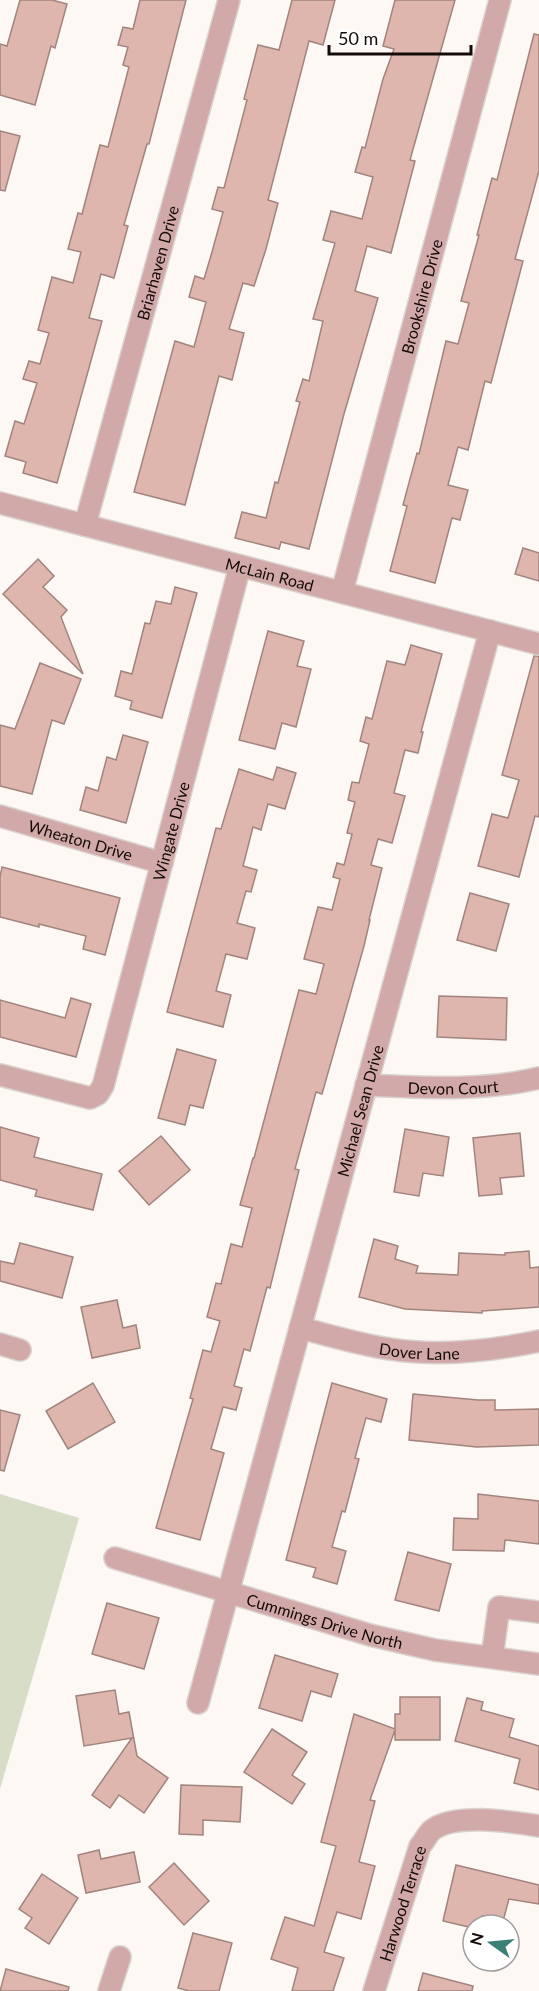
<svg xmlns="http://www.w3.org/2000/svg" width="539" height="1991" font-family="Lato,sans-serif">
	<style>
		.green { fill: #d8ddc7 }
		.building { fill: #deb6ae; stroke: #a1847e; stroke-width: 1.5 }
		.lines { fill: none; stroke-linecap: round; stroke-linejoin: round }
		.minor-casing { stroke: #d9d2cf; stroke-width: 24 }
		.minor { stroke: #d2a9a9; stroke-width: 21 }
		.labels { text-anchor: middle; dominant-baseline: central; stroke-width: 5; stroke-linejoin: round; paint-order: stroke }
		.street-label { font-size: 16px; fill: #140a07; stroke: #fff }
	</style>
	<rect width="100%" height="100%" fill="#fef8f5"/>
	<polygon class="green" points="0,1494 79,1518 0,1789"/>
	<g class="building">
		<polygon points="20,0 52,0 67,4 55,48 51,46 35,105 0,95 0,44 7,46"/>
		<polygon points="140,0 186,0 149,144 147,144 124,225 128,226 114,278 101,274 89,318 102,321 57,483 23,473 26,462 5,456 15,421 24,424 37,383 23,379 29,361 40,364 49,333 38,330 52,277 73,283 81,252 68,249 78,213 82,214 100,145 108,147 129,67 123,65 128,47 118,45 123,27 133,29"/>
		<polygon points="292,0 335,0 323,45 309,41 268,200 278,203 266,249 254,286 243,283 229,329 244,333 232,380 219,376 185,505 134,492 175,341 194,347 206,302 189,297 195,276 204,279 212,252 223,212 212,209 218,187 224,188 247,100 244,99 258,45 279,50"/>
		<polygon points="395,0 455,0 410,160 415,161 391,253 367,246 355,291 378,298 344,414 309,549 281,542 279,549 235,538 242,512 266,518 275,482 278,483 300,402 296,401 303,379 309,381 323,321 313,319 335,243 323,240 331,211 362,219 373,177 355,172 362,147 365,148 383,79 394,49 383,46"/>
		<polygon points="534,34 539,35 539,171 515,259 523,261 491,383 485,381 468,450 458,447 448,485 468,490 460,520 452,518 435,583 390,571 407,506 403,505 417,453 419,454 446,341 458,344 469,303 461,301 479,235 477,235 492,178 497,180"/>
		<polygon points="0,131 20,136 5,191 0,190"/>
		<polygon points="523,548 539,553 539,581 515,574"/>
		<polygon points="38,559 54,576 43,587 67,610 61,617 83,674 3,594"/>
		<polygon points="175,587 197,593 162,718 130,709 132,701 115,696 121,671 132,674 145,623 150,624 156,601 171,604"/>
		<polygon points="268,631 304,641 297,666 311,669 296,727 282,723 275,749 239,740"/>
		<polygon points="411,645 442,654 421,732 423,732 418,753 405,750 394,793 405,796 392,843 378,839 371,865 382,868 369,920 370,920 364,946 322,1094 316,1092 295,1169 299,1170 270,1288 267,1287 250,1351 244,1349 234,1386 242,1388 236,1410 223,1407 211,1449 224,1453 200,1540 156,1528 193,1399 190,1398 203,1350 211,1352 220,1321 207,1317 216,1283 221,1284 231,1244 242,1247 252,1208 240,1205 253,1158 254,1158 299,990 316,994 324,964 304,959 318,907 332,910 340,879 333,877 337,863 344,865 352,834 347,833 355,802 348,800 352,782 359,783 369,744 360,741 366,717 372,719 387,661 405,665"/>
		<polygon points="534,656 539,656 539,817 535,816 519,877 478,866 492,814 508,818 519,780 502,775"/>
		<polygon points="40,663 81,679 64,724 52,720 32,794 0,786 0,725 15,729"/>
		<polygon points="123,735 148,742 126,823 80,810 86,787 98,791 107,757 116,760"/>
		<polygon points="277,767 296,773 285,809 268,804 261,830 253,827 243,866 257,870 251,892 246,891 237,923 255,928 247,959 226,954 216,991 231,995 223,1027 167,1012 216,828 221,829 239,769 273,780"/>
		<polygon points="2,867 120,898 105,955 83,949 86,936 39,924 39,927 0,917 0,877"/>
		<polygon points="470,893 509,904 496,951 457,940"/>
		<polygon points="439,996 507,998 506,1040 437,1037"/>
		<polygon points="71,998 91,1004 76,1057 0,1037 0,1000 65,1018"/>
		<polygon points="177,1049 216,1060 203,1108 190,1105 185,1125 158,1118"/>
		<polygon points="0,1127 39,1138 34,1157 102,1174 93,1210 35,1196 37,1190 0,1180"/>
		<polygon points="405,1129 449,1137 443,1176 423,1173 419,1196 394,1192"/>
		<polygon points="520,1133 524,1176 500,1178 502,1194 479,1196 473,1138"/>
		<polygon points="161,1136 190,1170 149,1205 119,1171"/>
		<polygon points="374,1239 398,1246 395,1259 418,1266 416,1273 458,1275 459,1253 505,1255 505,1253 529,1251 530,1268 539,1267 539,1307 482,1311 482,1313 405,1309 359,1297"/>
		<polygon points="20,1243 73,1257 62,1298 0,1281 0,1261 14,1264"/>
		<polygon points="117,1300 123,1328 136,1325 140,1348 92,1358 81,1307"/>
		<polygon points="93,1383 115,1422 68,1449 46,1411"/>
		<polygon points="332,1383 387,1399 381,1422 366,1418 355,1458 359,1459 345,1512 342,1511 332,1547 346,1551 337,1584 313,1577 316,1568 286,1560"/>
		<polygon points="413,1394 478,1400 495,1400 495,1410 539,1409 539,1445 477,1447 409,1440"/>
		<polygon points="0,1410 20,1415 4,1471 0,1470"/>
		<polygon points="478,1494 539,1501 539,1544 505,1540 504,1551 453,1550 454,1518 478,1519"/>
		<polygon points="408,1552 451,1564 439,1611 395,1600"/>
		<polygon points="107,1603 159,1618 144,1669 92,1654"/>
		<polygon points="275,1655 338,1674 331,1697 311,1691 302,1721 259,1708"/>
		<polygon points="115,1690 119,1714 129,1712 137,1756 168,1778 144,1813 119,1795 110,1808 92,1795 132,1738 84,1746 76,1696"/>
		<polygon points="400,1697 440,1697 440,1740 395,1740 395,1730 370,1800 375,1801 359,1862 375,1866 361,1919 337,1912 324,1952 344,1958 333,1991 292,1991 298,1968 271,1959 285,1917 314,1926 336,1846 321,1842 354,1714 395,1729 395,1714 400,1714"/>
		<polygon points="467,1698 483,1702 481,1710 514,1719 509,1737 539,1746 539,1790 514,1783 520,1759 455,1741"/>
		<polygon points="272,1729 307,1752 292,1775 305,1784 292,1804 244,1772"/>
		<polygon points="181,1785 242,1787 240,1822 203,1820 203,1835 179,1834"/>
		<polygon points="99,1850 101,1859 134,1852 140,1882 86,1893 78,1855"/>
		<polygon points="174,1863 209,1901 184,1925 149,1887"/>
		<polygon points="456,1865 539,1885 539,1904 509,1899 503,1921 482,1916 479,1925 473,1925 473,1928 443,1921"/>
		<polygon points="42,1874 78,1898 49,1944 25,1928 32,1918 19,1909"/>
		<polygon points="193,1933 232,1943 219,1991 189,1991 178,1988"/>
		<polygon points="6,1969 69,1987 68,1991 0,1991"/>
		<polygon points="423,1973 473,1986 472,1991 418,1991"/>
	</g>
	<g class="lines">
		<defs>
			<g id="minor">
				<path id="s1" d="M0 503 539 644"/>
				<path id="s2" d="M85 525 229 0"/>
				<path id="s3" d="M342 592 500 0"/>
				<path id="s4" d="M0 816 162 863"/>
				<path id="s5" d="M0 1075 90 1098 98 1094 103 1086 240 566"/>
				<path id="s6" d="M366 1085C424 1087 481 1092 539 1078"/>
				<path id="s7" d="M300 1328C329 1335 360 1345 390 1349 439 1357 491 1351 539 1341"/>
				<polyline points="0,1344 20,1350"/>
				<path id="s8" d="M115 1558 370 1635 435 1650 539 1664"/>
				<polyline points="492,1657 499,1607 539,1612"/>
				<path id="s9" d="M198 1703 490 631"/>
				<polyline points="109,1991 120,1957"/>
				<path id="s10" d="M374 1991 420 1846C424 1842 427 1835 431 1831 453 1812 513 1822 539 1826"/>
			</g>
		</defs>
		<use href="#minor" class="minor-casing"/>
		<use href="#minor" class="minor"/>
	</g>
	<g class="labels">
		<g class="street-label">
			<text stroke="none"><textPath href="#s2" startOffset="272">Briarhaven Drive</textPath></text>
			<text stroke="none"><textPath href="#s3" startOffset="306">Brookshire Drive</textPath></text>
			<text stroke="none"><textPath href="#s1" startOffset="279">McLain Road</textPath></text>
			<text stroke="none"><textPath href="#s5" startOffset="375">Wingate Drive</textPath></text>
			<text stroke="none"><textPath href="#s4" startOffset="84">Wheaton Drive</textPath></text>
			<text stroke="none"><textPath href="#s6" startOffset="87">Devon Court</textPath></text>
			<text stroke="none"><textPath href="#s9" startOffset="614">Michael Sean Drive</textPath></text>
			<text stroke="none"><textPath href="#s7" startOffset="122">Dover Lane</textPath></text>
			<text stroke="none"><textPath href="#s8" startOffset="219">Cummings Drive North</textPath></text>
			<text stroke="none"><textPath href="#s10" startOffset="92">Harwood Terrace</textPath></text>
		</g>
	</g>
	<g transform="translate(491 1943) rotate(285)"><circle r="28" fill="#ffffff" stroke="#a19d9c" stroke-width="1.5"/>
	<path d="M0-4.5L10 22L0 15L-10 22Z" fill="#3b8076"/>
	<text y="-9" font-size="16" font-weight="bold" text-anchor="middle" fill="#140a07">N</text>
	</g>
	<path d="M329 45v9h142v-9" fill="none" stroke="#140a07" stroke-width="3"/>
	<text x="338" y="45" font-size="18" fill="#140a07" stroke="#ffffff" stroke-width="4.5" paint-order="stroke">50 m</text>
</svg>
